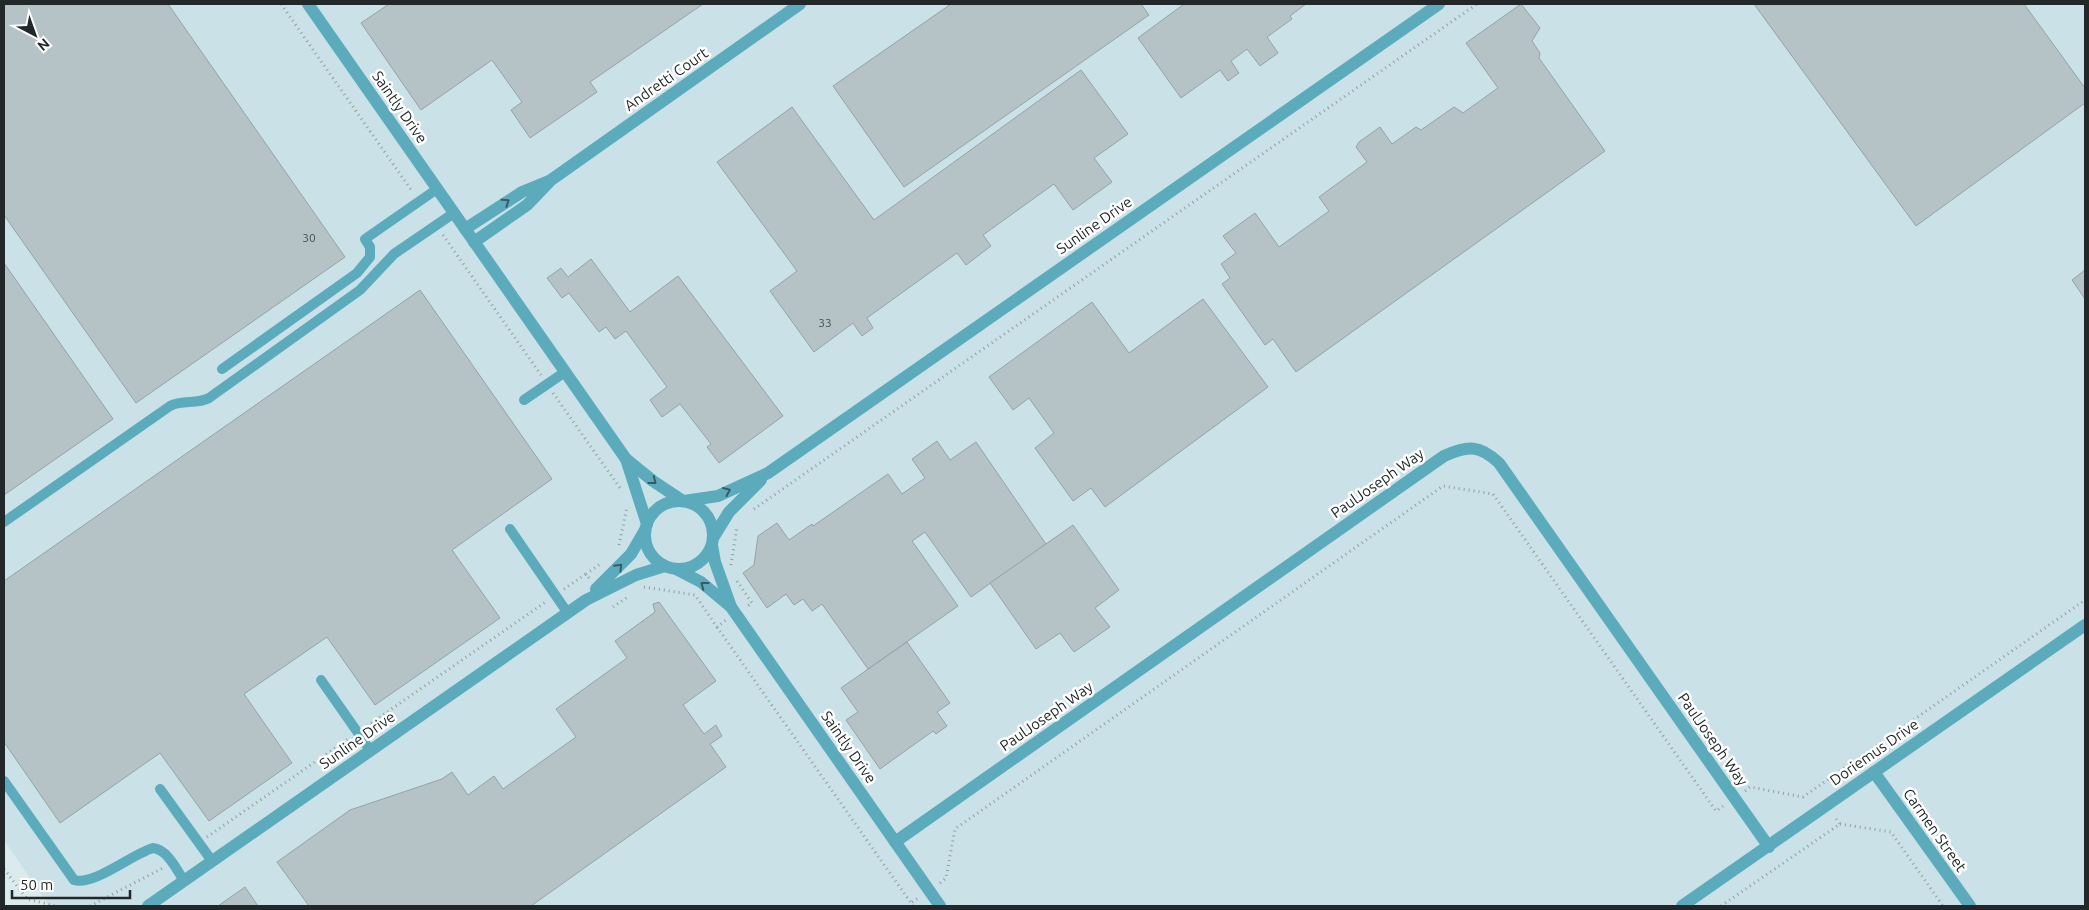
<svg xmlns="http://www.w3.org/2000/svg" width="2089" height="910" font-family="Ubuntu,sans-serif">
	<style>
		.built { fill: #c9e1e7 }
		.building { fill: #b5c3c7; stroke: #95a3a6 }
		.lines { fill: none; stroke-linecap: round; stroke-linejoin: round }
		.path { stroke: #949fa1; stroke-width: 3; stroke-dasharray: 1 4; stroke-linecap: butt }
		.service { stroke: #5cabbd; stroke-width: 10 }
		.minor { stroke: #5cabbd; stroke-width: 12 }
		.oneway { stroke: #395c64 }
		.labels { text-anchor: middle; dominant-baseline: central; stroke-width: 5; stroke-linejoin: round; paint-order: stroke }
		.number-label { font-size: 12px; fill: #474f50 }
		.street-label { font-size: 15px; fill: #222829; stroke: #fff }
	</style>
	<rect width="100%" height="100%" fill="#dbeaed"/>
	<polygon class="built" points="4,4 2085,4 2085,906 49,906 4,840"/>
	<g class="building">
		<polygon points="4,4 168,4 345,257 136,403 4,215"/>
		<polygon points="389,4 703,4 590,82 597,92 530,138 511,110 522,102 492,60 421,110 361,23"/>
		<polygon points="951,4 1141,4 1149,15 904,187 833,86"/>
		<polygon points="1184,4 1306,4 1290,16 1292,19 1267,37 1278,53 1260,66 1247,49 1231,61 1239,73 1228,81 1220,70 1181,98 1138,38"/>
		<polygon points="1521,4 1540,28 1532,41 1540,53 1539,58 1605,151 1296,372 1273,339 1265,345 1222,284 1230,278 1221,264 1236,253 1223,236 1255,213 1279,247 1329,211 1319,197 1367,162 1356,147 1359,142 1380,127 1392,144 1416,127 1421,130 1454,107 1463,113 1498,88 1466,43"/>
		<polygon points="1754,4 2024,4 2085,88 2085,103 1916,226"/>
		<polygon points="1081,70 1128,134 1094,158 1112,182 1073,210 1054,184 983,235 991,246 966,265 957,253 867,318 873,328 862,336 853,323 814,352 770,291 797,271 717,162 792,107 874,220"/>
		<polygon points="591,259 630,312 678,276 783,416 719,463 707,447 711,444 680,404 662,417 650,400 667,387 626,331 615,339 606,327 599,332 569,293 562,298 547,278 561,268 568,277"/>
		<polygon points="4,263 113,419 4,495"/>
		<polygon points="2085,270 2085,299 2072,280"/>
		<polygon points="420,290 552,479 452,550 500,618 375,705 327,637 244,694 292,763 209,821 160,753 60,823 4,742 4,581"/>
		<polygon points="1203,299 1268,387 1105,507 1091,488 1073,501 1035,448 1054,433 1029,398 1013,410 989,377 1092,302 1129,353"/>
		<polygon points="937,441 950,460 976,442 1046,544 971,597 925,532 912,541 958,606 868,669 822,604 812,611 803,599 794,605 786,594 767,608 743,573 754,565 758,536 777,523 789,540 812,524 813,526 888,474 902,494 925,478 912,459"/>
		<polygon points="1073,525 1119,590 1095,608 1110,627 1074,652 1060,633 1036,649 990,583"/>
		<polygon points="659,602 716,681 683,705 704,734 716,725 718,729 722,736 710,744 726,767 531,906 309,906 277,862 350,810 442,779 452,772 468,795 494,776 503,789 576,737 556,709 627,658 615,641 655,612 653,604"/>
		<polygon points="907,642 950,703 937,712 947,726 936,734 933,731 880,769 846,720 858,712 841,688"/>
		<polygon points="245,887 258,906 218,906"/>
	</g>
	<g class="lines">
		<g class="path">
			<polyline points="281,4 412,191"/>
			<polyline points="443,235 541,375"/>
			<polyline points="553,393 620,488"/>
			<polyline points="754,509 1477,4"/>
			<polyline points="619,545 627,507"/>
			<polyline points="731,565 737,527"/>
			<polyline points="589,578 586,574 600,564"/>
			<polyline points="737,581 752,603 746,607"/>
			<polyline points="644,587 695,595 717,627 726,620"/>
			<polyline points="564,589 586,574"/>
			<polyline points="613,607 629,596"/>
			<polyline points="717,627 911,903"/>
			<polyline points="367,726 547,601"/>
			<polyline points="1745,791 1750,787 1803,797 2085,600"/>
			<polyline points="1840,824 1891,832 1943,906"/>
			<polyline points="207,837 348,739"/>
			<polyline points="4,869 27,899 56,906"/>
			<polyline points="940,883 946,878 955,829 1443,486 1493,494 1716,811 1723,806"/>
			<polyline points="90,906 163,868"/>
			<polyline points="913,906 911,903 918,898"/>
			<polyline points="1721,906 1840,824 1834,816"/>
		</g>
		<g class="service">
			<polyline points="222,369 357,273 370,257 370,247 365,239 437,189"/>
			<polyline points="524,400 565,372"/>
			<path d="M4 522 170 406C183 399 196 405 209 398L360 290 394 254 454 213"/>
			<polyline points="510,529 567,612"/>
			<polyline points="321,680 370,750"/>
			<path d="M4 781 74 880C94 886 132 854 153 848 167 849 177 870 184 881"/>
			<polyline points="160,789 212,861"/>
		</g>
		<g class="minor">
			<polyline points="308,4 626,459 647,524"/>
			<polyline points="465,229 522,192 549,181"/>
			<polyline points="474,242 527,205 551,180 800,4"/>
			<polyline points="626,459 653,481 683,501"/>
			<polyline points="684,501 718,496 768,473 1439,4"/>
			<circle cx="679" cy="535" r="34"/>
			<polyline points="713,538 729,512 761,480"/>
			<polyline points="712,545 715,562 731,607 940,906"/>
			<polyline points="676,569 701,582 731,607"/>
			<polyline points="596,589 631,554 645,530"/>
			<polyline points="1874,772 1970,906"/>
			<path d="M895 842 1444 456C1468 445 1480 445 1499 463L1769 847"/>
			<polyline points="148,906 586,600 636,575 665,566"/>
			<polyline points="1682,906 2085,625"/>
		</g>
	</g>
	<defs><path id="oneway-chevron" d="M-2-3.5L2.5 0L-2 3.5" fill="none" stroke-width="1.6" stroke-linecap="round" stroke-linejoin="round" transform="scale(1.25)"/></defs>
	<g class="oneway">
		<use href="#oneway-chevron" transform="translate(506 202) rotate(-34)"/>
		<use href="#oneway-chevron" transform="translate(653 481) rotate(38)"/>
		<use href="#oneway-chevron" transform="translate(727 491) rotate(-24)"/>
		<use href="#oneway-chevron" transform="translate(619 567) rotate(-46)"/>
		<use href="#oneway-chevron" transform="translate(704 585) rotate(-143)"/>
	</g>
	<g class="labels">
		<g class="number-label">
			<text x="309" y="237">30</text>
			<text x="825" y="322">33</text>
		</g>
		<g class="street-label">
			<text transform="translate(666 79) rotate(-35)">Andretti Court</text>
			<text transform="translate(400 107) rotate(55)">Saintly Drive</text>
			<text transform="translate(1094 225) rotate(-35)">Sunline Drive</text>
			<text transform="translate(1377 483) rotate(-35)">PaulJoseph Way</text>
			<text transform="translate(1046 716) rotate(-35)">PaulJoseph Way</text>
			<text transform="translate(1713 739) rotate(55)">PaulJoseph Way</text>
			<text transform="translate(357 740) rotate(-35)">Sunline Drive</text>
			<text transform="translate(849 747) rotate(55)">Saintly Drive</text>
			<text transform="translate(1874 752) rotate(-35)">Doriemus Drive</text>
			<text transform="translate(1935 830) rotate(55)">Carmen Street</text>
		</g>
	</g>
	<rect width="2089" height="910" fill="none" stroke="#222829" stroke-width="10"/>
	<g transform="translate(35 35) rotate(139)" stroke="#ffffff" stroke-width="4" paint-order="stroke">
	<path d="M0-4L9 19L0 12L-9 19Z" fill="#222829"/>
	<text y="-8" font-size="14" font-weight="bold" text-anchor="middle" fill="#222829">N</text>
	</g>
	<path d="M12 890v8h118v-8" fill="none" stroke="#222829" stroke-width="2.5"/>
	<text x="20" y="890" font-size="15" fill="#222829" stroke="#ffffff" stroke-width="4" paint-order="stroke">50 m</text>
</svg>
